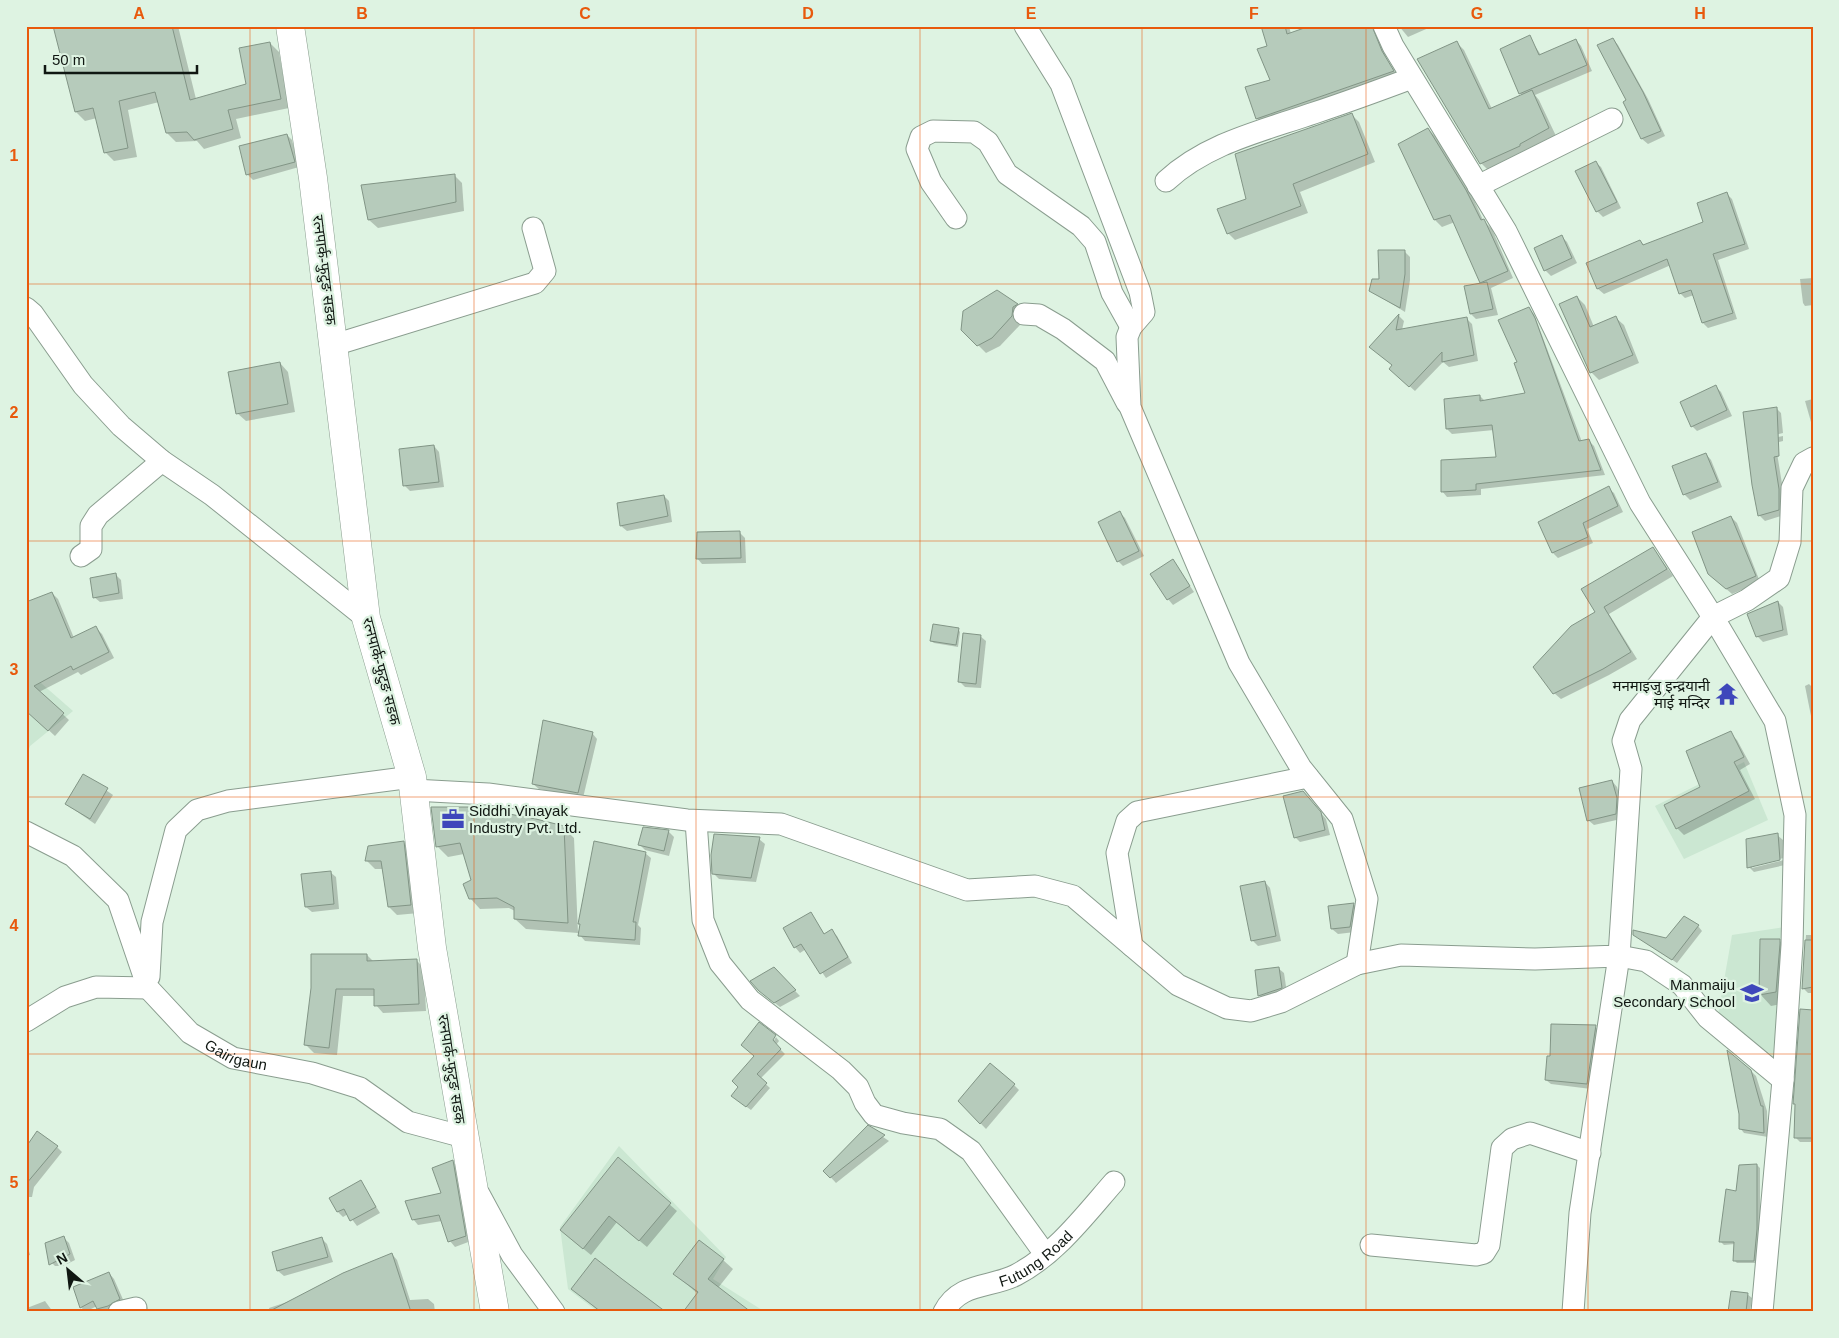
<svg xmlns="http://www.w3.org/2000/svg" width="1839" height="1338" font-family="Helvetica,'Noto Sans Devanagari',sans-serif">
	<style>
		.built { fill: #cbe7d2 }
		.shadow { fill: #0003 }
		.building { fill: #b6cbbb; stroke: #829586 }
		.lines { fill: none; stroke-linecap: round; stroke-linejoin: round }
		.street-casing { stroke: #8a9d8f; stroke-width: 23 }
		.secondary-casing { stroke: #8a9d8f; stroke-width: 29 }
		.street { stroke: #fff; stroke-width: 21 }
		.secondary { stroke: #fff; stroke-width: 28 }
		.grid { fill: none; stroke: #e8590c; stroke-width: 1; stroke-opacity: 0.55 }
		.labels { text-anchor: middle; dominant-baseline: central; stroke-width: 4.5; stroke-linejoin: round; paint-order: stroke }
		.street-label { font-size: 15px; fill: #101712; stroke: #def3e2 }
		.poi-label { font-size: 15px; fill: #101712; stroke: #def3e2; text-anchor: end }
		.neatline { fill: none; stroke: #e8590c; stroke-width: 2 }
		.grid-label { font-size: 16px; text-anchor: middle; font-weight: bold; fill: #e8590c }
	</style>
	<rect width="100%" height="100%" fill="#def3e2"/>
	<g class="built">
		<polygon points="26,670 73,711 30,746 26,758"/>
		<polygon points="1744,762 1768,820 1684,859 1655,806"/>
		<polygon points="1785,927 1777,1059 1718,1015 1732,935"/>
		<polygon points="619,1146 726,1257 713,1279 765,1312 598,1312 568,1289 560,1227"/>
	</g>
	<g class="shadow">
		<polygon points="55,26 178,26 196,99 248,85 270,43 279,52 289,108 236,119 241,138 204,149 197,141 176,142 167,133 159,102 128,110 137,157 114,161 105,152 97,118 85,121 76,112"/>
		<polygon points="1262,26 1289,26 1291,34 1314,26 1381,26 1377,31 1387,59 1399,78 1263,125 1257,118 1271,81 1268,47"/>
		<polygon points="1399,26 1433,26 1408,37"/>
		<polygon points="1529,37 1541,55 1576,40 1581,46 1592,71 1535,95 1539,100 1556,136 1489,171 1481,163 1456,42 1464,50 1492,109 1522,96 1502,50"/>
		<polygon points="1613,39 1618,45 1648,99 1665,136 1648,144 1642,139 1625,102 1628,101"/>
		<polygon points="1352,115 1359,122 1375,162 1300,192 1308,213 1235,240 1228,233 1247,200"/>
		<polygon points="1428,129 1435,136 1473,198 1483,220 1492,229 1513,278 1491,288 1498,315 1476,319 1471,314 1482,284 1455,222 1442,227 1435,220 1400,144"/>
		<polygon points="287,135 292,140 299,167 253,180 248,175 240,147"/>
		<polygon points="1595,162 1601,167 1621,208 1603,217 1598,212 1577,172"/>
		<polygon points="454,175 462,183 464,211 378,228 369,220 362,186"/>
		<polygon points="1727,194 1732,199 1749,249 1718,260 1737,319 1708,328 1703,323 1694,295 1685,298 1680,293 1671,265 1604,294 1598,289 1588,263 1640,241 1645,246 1705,223"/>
		<polygon points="1561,236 1567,242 1577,263 1551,276 1545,270"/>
		<polygon points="1405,252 1410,257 1410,280 1405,312 1371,291"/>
		<polygon points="1813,278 1813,305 1805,306 1803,303 1800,279"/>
		<polygon points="1577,297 1585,305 1594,327 1616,318 1624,325 1639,363 1599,380 1591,372"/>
		<polygon points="1017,305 1025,313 1021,316 1020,325 1000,346 986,353 962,329"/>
		<polygon points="1529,309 1534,314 1582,442 1589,441 1594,446 1605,475 1481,489 1481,495 1447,497 1442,491 1497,459 1494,430 1452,434 1447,429 1480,396 1485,401 1526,394 1518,363"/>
		<polygon points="1399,316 1404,321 1402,330 1466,318 1472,324 1478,361 1449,367 1443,362 1415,391 1396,374 1393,366 1371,347"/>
		<polygon points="280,363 288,372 295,412 246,421 237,413"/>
		<polygon points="1716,387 1721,392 1732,416 1697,431 1692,426"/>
		<polygon points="1813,399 1813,429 1805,401"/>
		<polygon points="1776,408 1781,413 1783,433 1751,441 1751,443 1783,436 1783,441 1761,446 1772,448 1777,453 1784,496 1784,515 1765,521 1759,515 1753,485 1749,445 1751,445 1748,442 1744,413"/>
		<polygon points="434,446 439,452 444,487 410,491 405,486 400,451"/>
		<polygon points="1706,454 1711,460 1722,487 1690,500 1684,494 1673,467"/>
		<polygon points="1608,488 1614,493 1623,512 1587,529 1593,543 1558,558 1553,553 1540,522"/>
		<polygon points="664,496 669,501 672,522 627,531 621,526 618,504"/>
		<polygon points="1120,513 1125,518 1144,556 1123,566 1118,561"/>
		<polygon points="1731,517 1737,523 1760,582 1732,594 1715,579"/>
		<polygon points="740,533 745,538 746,563 702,564 697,558"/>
		<polygon points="1653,548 1673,576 1609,614 1637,659 1609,675 1561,699 1554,693 1597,612"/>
		<polygon points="1173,561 1194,592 1173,605 1168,599"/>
		<polygon points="116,575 121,580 123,599 100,602 94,597"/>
		<polygon points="52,593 58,599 74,638 96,628 102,634 114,658 81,675 78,672 39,692 69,720 55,736 28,711 26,712 26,604"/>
		<polygon points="1778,602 1783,607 1788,635 1763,642 1757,636 1748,615"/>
		<polygon points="958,629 960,632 958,647 934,643 931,641"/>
		<polygon points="980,636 986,641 981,688 965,687 960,682"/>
		<polygon points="1809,684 1813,688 1813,726 1805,686"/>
		<polygon points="592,733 597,739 583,798 539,789 533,784"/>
		<polygon points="1730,733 1737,740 1750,764 1740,770 1755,799 1684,835 1677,828"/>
		<polygon points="84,775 113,795 95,824 66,804"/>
		<polygon points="1612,781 1617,787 1622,804 1621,819 1594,825 1588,820"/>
		<polygon points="1308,798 1326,819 1330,835 1300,842 1295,837"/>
		<polygon points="492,808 497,813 564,828 574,838 578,933 526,929 515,919 515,911 509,908 480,909 470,898 473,881 464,854 448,857 437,846"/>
		<polygon points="668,831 674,837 669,856 645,850 639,844"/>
		<polygon points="1777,835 1783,840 1784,858 1752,865 1752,868 1784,860 1785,865 1754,872 1749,867"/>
		<polygon points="759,839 765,844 756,882 719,879 714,874"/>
		<polygon points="403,842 412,851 419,913 397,915 389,907 384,869 375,869 367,861"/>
		<polygon points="645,853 651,858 638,925 641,928 640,945 585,941 578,933 581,925 579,923"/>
		<polygon points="330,872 336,877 339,909 312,912 306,907"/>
		<polygon points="1265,882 1270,888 1281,941 1258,946 1252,940"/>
		<polygon points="1353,904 1359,909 1355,932 1338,934 1332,929 1330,907"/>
		<polygon points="811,914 825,935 831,931 837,936 852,963 826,978 806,949 800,953 795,947"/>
		<polygon points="1698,926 1702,931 1677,963 1634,934 1667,939"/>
		<polygon points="1806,935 1813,935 1813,993 1808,993 1803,988"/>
		<polygon points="1779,940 1790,952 1787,1003 1771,1006 1760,994"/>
		<polygon points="367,955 374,962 416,960 424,968 426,1011 383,1013 376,1005 375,996 343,996 337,1055 314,1053 306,1045 312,988"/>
		<polygon points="1278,968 1284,973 1287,993 1265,1000 1259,995"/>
		<polygon points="774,969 800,996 780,1007 766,996"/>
		<polygon points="1813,1021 1813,1142 1800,1142 1795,1137"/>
		<polygon points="1595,1027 1600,1031 1591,1089 1551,1084 1546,1080 1552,1057"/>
		<polygon points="776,1037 779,1041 776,1045 785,1054 760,1079 770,1088 751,1110 737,1100 755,1056 771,1046"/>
		<polygon points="1751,1071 1756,1076 1767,1111 1768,1137 1744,1133 1740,1128"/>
		<polygon points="1014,1085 1019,1090 986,1129 959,1101"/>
		<polygon points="868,1127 889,1141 836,1183 825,1171"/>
		<polygon points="57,1147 62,1152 34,1187 32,1197 26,1197 26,1149"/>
		<polygon points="618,1159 677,1211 647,1247 617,1222 591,1255 569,1237"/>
		<polygon points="453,1162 458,1167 471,1241 455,1247 450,1241 442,1221 418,1225 413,1219 442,1194"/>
		<polygon points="1757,1165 1760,1168 1760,1233 1757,1263 1737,1263 1734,1260 1735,1244 1724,1245 1721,1242 1737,1192"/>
		<polygon points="361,1182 380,1213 357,1226 348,1214 343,1217 338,1212"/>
		<polygon points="64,1238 69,1243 75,1260 63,1266 55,1266 50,1261"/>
		<polygon points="322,1239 327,1244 333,1262 284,1276 278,1271 273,1253"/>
		<polygon points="26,1240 30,1255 26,1256"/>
		<polygon points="392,1254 397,1260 410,1300 428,1299 434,1304 435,1312 270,1312 269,1308 296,1299"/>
		<polygon points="723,1260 733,1269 718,1288 698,1294 675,1274"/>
		<polygon points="109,1273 114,1279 125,1304 111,1312 102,1312 97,1306 85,1312 81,1307"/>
		<polygon points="573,1289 664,1312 600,1312"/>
		<polygon points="1747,1294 1752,1298 1750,1312 1728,1312"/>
		<polygon points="45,1301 53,1312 28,1312 27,1308"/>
	</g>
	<g class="building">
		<polygon points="53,26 172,26 190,100 246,84 239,48 270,42 281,99 228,110 233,129 194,140 187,132 166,133 155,92 119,101 128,148 104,153 93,108 75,112"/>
		<polygon points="1261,26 1285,26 1287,34 1310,26 1372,26 1382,51 1394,71 1256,119 1245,87 1270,80 1257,49 1267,46"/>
		<polygon points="1530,35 1539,55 1576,39 1587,65 1519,94 1500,49"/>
		<polygon points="1613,38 1643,92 1661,131 1641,139 1623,102 1626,100 1597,45"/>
		<polygon points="1457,41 1489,109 1532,90 1549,128 1520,144 1520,146 1480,164 1417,59"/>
		<polygon points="1352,113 1368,154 1293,184 1301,206 1227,234 1217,209 1246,199 1235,154"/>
		<polygon points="1428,128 1466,190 1481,220 1484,219 1485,221 1508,271 1480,283 1450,215 1434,220 1398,144"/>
		<polygon points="287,134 295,162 246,175 239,146"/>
		<polygon points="1596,161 1617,202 1596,212 1575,171"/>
		<polygon points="455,174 456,202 368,220 361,185"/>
		<polygon points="1727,192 1745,244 1713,254 1733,313 1702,323 1691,290 1679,294 1667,259 1597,289 1586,263 1640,240 1643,245 1703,222 1697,203"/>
		<polygon points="1562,235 1572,258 1544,271 1534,248"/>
		<polygon points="1378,250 1405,250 1405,274 1400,308 1369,291 1372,279 1379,279"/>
		<polygon points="1487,282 1493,309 1470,314 1464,286"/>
		<polygon points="997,290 1018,304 1013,307 1012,316 992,338 977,346 961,330 963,311"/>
		<polygon points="1577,296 1590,327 1616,316 1633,355 1590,373 1559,304"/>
		<polygon points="1529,307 1535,318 1579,441 1589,439 1601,470 1476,484 1476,490 1441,492 1441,460 1496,457 1492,425 1446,429 1444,399 1480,395 1480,401 1525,393 1514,363 1517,362 1498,320"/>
		<polygon points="1399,314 1396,330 1467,317 1474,355 1442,362 1442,352 1409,387 1389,369 1392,365 1369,347"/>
		<polygon points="280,362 288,404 236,414 228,372"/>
		<polygon points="1716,385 1727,410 1691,427 1680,402"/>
		<polygon points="1777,407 1779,456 1774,457 1779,489 1779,510 1758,516 1752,485 1743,412"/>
		<polygon points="434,445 439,482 403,486 399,449"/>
		<polygon points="1706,453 1718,482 1683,495 1672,466"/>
		<polygon points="1609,486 1618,506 1583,523 1588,537 1552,553 1538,522"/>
		<polygon points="664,495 668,516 620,526 617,503"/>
		<polygon points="1120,511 1139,551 1117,562 1098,522"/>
		<polygon points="1731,516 1756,576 1726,589 1708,574 1692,532"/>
		<polygon points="740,531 741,558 696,559 697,532"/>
		<polygon points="1653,547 1667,569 1604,607 1631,652 1603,669 1553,694 1533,667 1571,626 1595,612 1581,589"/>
		<polygon points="1173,559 1190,586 1167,600 1150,574"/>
		<polygon points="116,573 119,593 93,598 90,578"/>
		<polygon points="52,592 71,638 96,626 109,652 73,670 71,666 34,686 64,713 48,731 26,711 26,602"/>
		<polygon points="1778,601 1783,630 1756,637 1747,614"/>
		<polygon points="933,624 959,628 956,645 930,641"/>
		<polygon points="963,633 981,635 976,684 958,682"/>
		<polygon points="543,720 593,732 578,793 532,784"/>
		<polygon points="1731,731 1744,757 1734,762 1749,791 1676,829 1664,805 1700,787 1686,751"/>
		<polygon points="83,774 108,788 90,819 65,804"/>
		<polygon points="1612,780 1617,798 1616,814 1587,821 1579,788"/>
		<polygon points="1303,791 1321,812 1325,830 1294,838 1283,796"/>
		<polygon points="431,807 493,807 493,811 536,819 564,826 568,923 514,919 514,907 497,898 469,899 463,884 471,880 460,843 436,847"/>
		<polygon points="643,827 669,830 664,851 638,845"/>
		<polygon points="1778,833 1780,860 1747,868 1746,839"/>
		<polygon points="714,834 760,837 751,878 712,874 711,855"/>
		<polygon points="404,841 411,905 388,907 381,861 365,861 368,846"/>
		<polygon points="594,841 646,852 633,922 636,922 635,940 578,936 580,924 578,924"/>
		<polygon points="331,871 334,904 305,907 301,874"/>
		<polygon points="1265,881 1276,936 1251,941 1240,886"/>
		<polygon points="1354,903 1350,927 1331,929 1328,906"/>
		<polygon points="811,912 824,934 832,929 848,957 820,974 801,944 794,948 783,928"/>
		<polygon points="1684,916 1699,925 1672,960 1633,935 1633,930 1666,938"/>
		<polygon points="1760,939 1780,939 1780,944 1776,992 1759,995"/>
		<polygon points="1805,940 1813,940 1813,987 1802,989"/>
		<polygon points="311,954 367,954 367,961 417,959 419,1004 374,1006 374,989 336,989 329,1048 304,1045 311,988"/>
		<polygon points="774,967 796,990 774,1003 759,991 750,981"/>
		<polygon points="1279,967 1282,988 1258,996 1255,970"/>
		<polygon points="1800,1009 1813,1010 1813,1138 1794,1138 1795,1104 1793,1104"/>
		<polygon points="759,1022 776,1035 773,1040 781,1049 757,1074 767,1083 746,1107 731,1096 738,1087 732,1081 754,1056 741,1045"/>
		<polygon points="1551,1024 1596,1025 1587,1084 1545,1080 1547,1056 1550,1056"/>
		<polygon points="1727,1050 1751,1070 1761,1106 1763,1106 1764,1133 1739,1129 1739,1114"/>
		<polygon points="990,1063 1015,1084 980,1124 958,1101"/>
		<polygon points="868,1125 885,1135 830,1178 823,1171"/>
		<polygon points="37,1131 58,1146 26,1184 26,1147"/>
		<polygon points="618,1157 671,1203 639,1241 609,1216 583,1249 560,1230"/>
		<polygon points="453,1160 466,1236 448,1242 439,1215 412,1220 405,1201 441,1193 432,1168"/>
		<polygon points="1757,1164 1757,1229 1754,1261 1733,1261 1734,1242 1719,1242 1726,1189 1736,1191 1739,1165"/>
		<polygon points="361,1180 376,1207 350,1221 344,1209 337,1212 329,1198"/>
		<polygon points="64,1236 70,1254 49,1265 45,1243"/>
		<polygon points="322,1237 328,1257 277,1271 272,1252"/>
		<polygon points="699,1240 724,1259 708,1279 751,1312 683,1312 698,1292 673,1274"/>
		<polygon points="392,1253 411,1312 268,1312 343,1273"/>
		<polygon points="595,1258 622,1279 666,1312 601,1312 596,1308 571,1289"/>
		<polygon points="109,1272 120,1299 108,1306 97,1309 93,1301 80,1308 73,1287"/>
		<polygon points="1731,1291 1748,1293 1746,1312 1728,1312"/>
	</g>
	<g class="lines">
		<defs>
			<g id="street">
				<polyline points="1025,26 1061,84 1140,292 1144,312 1131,327 1127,337 1130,407 1239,663 1301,768 1342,819 1367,899 1357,964"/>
				<polyline points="1384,26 1393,46 1506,231 1640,503 1713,617 1775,721 1795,815 1792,945 1783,1080"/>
				<path d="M1166 181C1207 143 1262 131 1314 113 1347 102 1380 90 1412 78"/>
				<polyline points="1478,186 1612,119"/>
				<polyline points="956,218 931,182 917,149 921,137 933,131 974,132 988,142 1007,174 1081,226 1095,242 1112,293 1131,327"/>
				<polyline points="26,308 33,314 83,385 121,426 162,461 212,495 366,618"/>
				<polyline points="1024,314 1039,315 1063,329 1105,361 1127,403"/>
				<polyline points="334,345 535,283 545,271 533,228"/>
				<polyline points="81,556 91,549 91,526 98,515 162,461"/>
				<polyline points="413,790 488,794 687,820 781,824 967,890 1035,886 1073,896 1178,985 1227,1008 1251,1011 1281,1002 1357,964 1401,955 1535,959 1619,956 1631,769 1623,741 1630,720 1713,617 1747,600 1779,578 1790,542 1792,488 1804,463 1813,458"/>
				<polyline points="696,821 703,920 720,963 750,1000 841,1070 858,1087 865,1103 874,1115 903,1123 940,1129 971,1151 1045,1254"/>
				<path id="s1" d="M26 832 73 856 118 900 148 988 190 1033 233 1058 312 1073 360 1088 408 1122 464 1137"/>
				<polyline points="1132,946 1117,853 1127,821 1137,812 1308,777"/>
				<polyline points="149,977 152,922 176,830 197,810 228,801 412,777"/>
				<polyline points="26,1021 65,997 96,987 148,988"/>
				<polyline points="479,1194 512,1255 554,1312"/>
				<polyline points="1371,1245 1476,1255 1484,1253 1489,1245 1502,1148 1512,1139 1530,1133 1590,1153"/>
				<polyline points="119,1312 136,1308"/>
				<path id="s2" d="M944 1312C959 1282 991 1288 1016 1275 1056 1254 1085 1215 1114 1182"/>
				<polyline points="1573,1312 1580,1213 1619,956 1646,961 1682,985 1708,1018 1783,1080 1762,1312"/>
			</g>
			<polyline id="secondary" points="290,26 313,178 366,618 412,777 432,948 495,1312"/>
		</defs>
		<use href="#street" class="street-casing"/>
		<use href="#secondary" class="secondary-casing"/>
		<use href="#street" class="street"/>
		<use href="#secondary" class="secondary"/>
	</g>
	<path class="grid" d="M250 26V1312M474 26V1312M696 26V1312M920 26V1312M1142 26V1312M1366 26V1312M1588 26V1312M26 284H1813M26 541H1813M26 797H1813M26 1054H1813"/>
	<defs>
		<symbol id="temple-bare" viewBox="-9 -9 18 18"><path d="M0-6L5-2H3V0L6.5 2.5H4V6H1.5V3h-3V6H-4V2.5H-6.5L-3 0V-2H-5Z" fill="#3e47bb" stroke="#def3e2" stroke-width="2.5" paint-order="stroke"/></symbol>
		<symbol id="office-bare" viewBox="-9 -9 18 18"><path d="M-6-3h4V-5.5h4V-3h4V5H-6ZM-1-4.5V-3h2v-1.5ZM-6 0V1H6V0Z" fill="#3e47bb" stroke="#def3e2" stroke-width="2.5" paint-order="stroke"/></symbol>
		<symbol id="school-bare" viewBox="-9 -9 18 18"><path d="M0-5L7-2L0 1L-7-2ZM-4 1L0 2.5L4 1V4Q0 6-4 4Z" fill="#3e47bb" stroke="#def3e2" stroke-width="2.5" paint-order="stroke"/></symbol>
	</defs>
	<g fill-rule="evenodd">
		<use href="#temple-bare" x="1711" y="678" width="32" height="32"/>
		<use href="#office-bare" x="437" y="803" width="32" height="32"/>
		<use href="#school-bare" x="1736" y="977" width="32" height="32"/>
	</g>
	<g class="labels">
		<g class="street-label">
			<text transform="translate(325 270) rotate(83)">रत्नपार्क-फुटुङ सडक</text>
			<text transform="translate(382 671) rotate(75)">रत्नपार्क-फुटुङ सडक</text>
			<text stroke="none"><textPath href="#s1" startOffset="322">Gairigaun</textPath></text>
			<text transform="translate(452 1069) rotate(81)">रत्नपार्क-फुटुङ सडक</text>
			<text stroke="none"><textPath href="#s2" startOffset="109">Futung Road</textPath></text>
		</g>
		<g class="poi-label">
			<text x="1710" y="685">मनमाइजु इन्द्रयानी<tspan x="1710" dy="17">माई मन्दिर</tspan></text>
			<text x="469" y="810" text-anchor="start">Siddhi Vinayak<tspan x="469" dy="17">Industry Pvt. Ltd.</tspan></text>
			<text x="1735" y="984">Manmaiju<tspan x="1735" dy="17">Secondary School</tspan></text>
		</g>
	</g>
	<rect width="1839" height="1338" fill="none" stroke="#def3e2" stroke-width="55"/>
	<g transform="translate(68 1270) rotate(332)" stroke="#def3e2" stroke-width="4" paint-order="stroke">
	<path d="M0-4L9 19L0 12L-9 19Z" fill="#101712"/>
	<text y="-8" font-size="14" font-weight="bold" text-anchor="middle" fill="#101712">N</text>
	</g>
	<path d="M45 65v8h152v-8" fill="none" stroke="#101712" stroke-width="2.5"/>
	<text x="52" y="65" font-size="15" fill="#101712" stroke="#def3e2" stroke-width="4" paint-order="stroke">50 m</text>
	<rect x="28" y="28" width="1784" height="1282" class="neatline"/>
	<g class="grid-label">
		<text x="139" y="19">A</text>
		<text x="362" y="19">B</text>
		<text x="585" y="19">C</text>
		<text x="808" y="19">D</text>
		<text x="1031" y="19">E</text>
		<text x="1254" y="19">F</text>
		<text x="1477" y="19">G</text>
		<text x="1700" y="19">H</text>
		<text x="14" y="161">1</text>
		<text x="14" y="418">2</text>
		<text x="14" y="675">3</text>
		<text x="14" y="931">4</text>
		<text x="14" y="1188">5</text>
	</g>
</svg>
